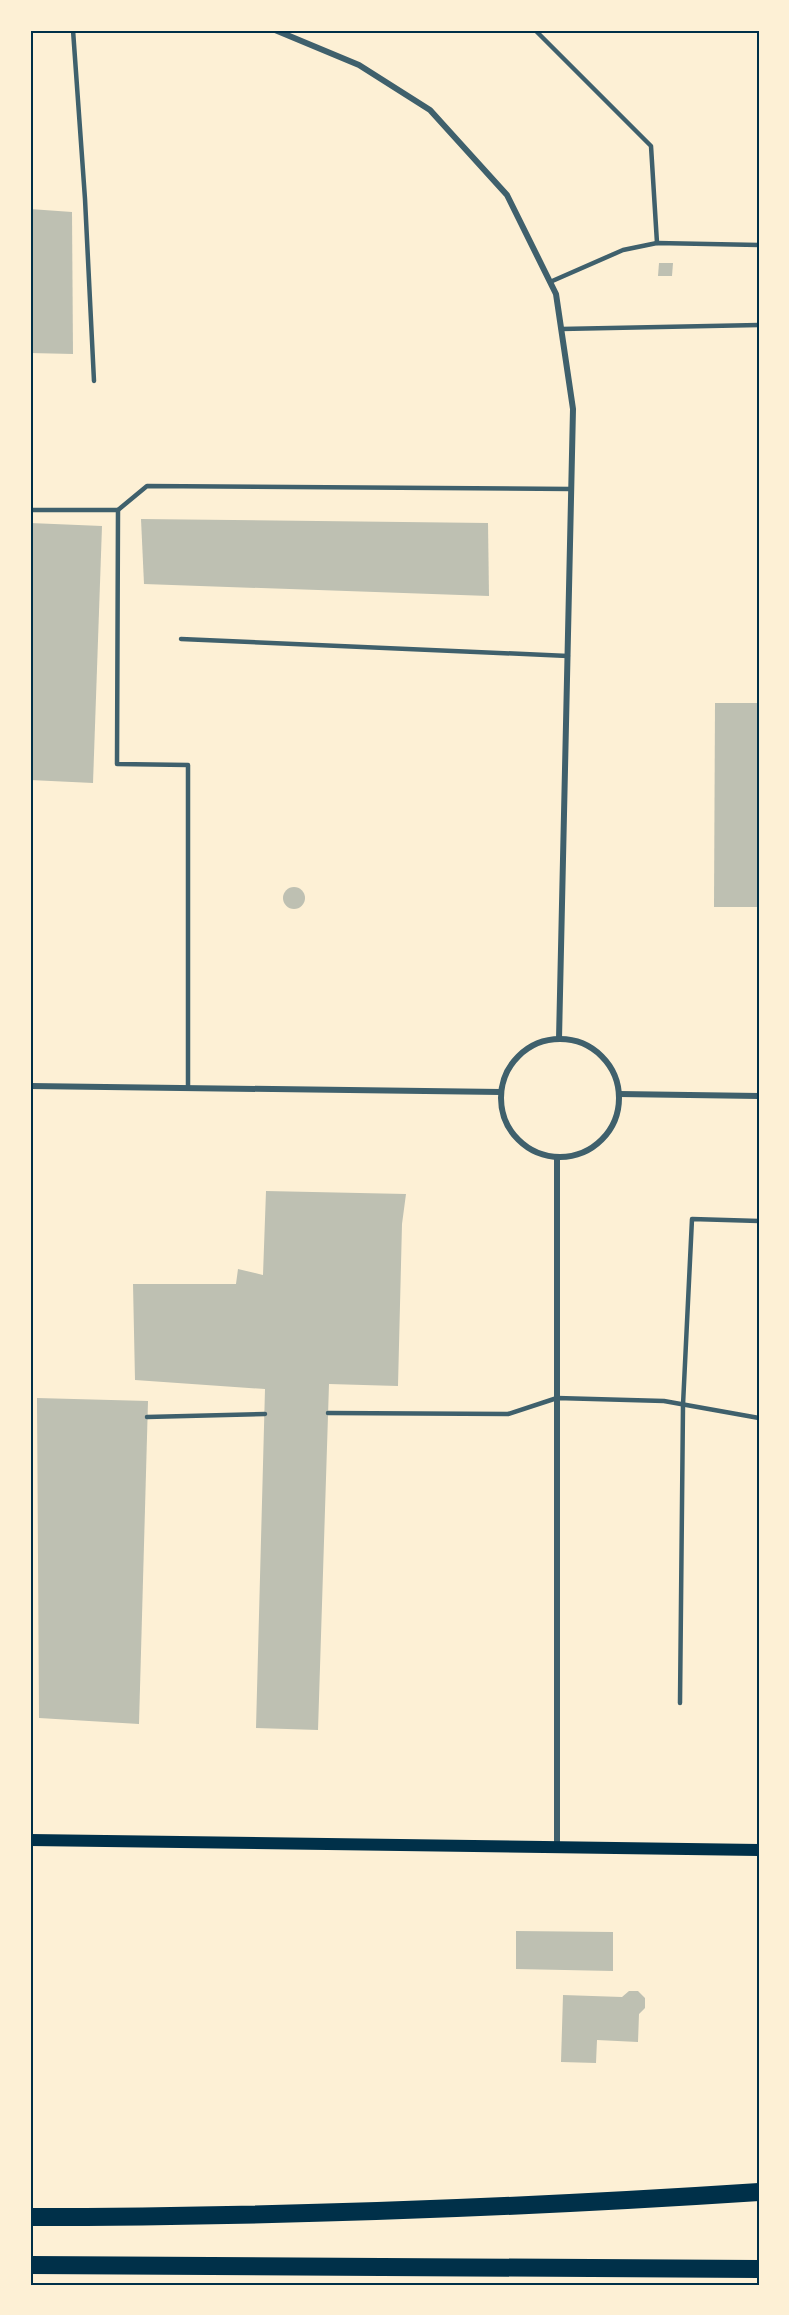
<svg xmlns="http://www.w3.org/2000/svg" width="789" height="2315" font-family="'Fira Sans',sans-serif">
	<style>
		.building { fill: #bec0b2 }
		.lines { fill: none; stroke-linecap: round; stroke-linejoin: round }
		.service { stroke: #3f606c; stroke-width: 4.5 }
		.minor { stroke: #3f606c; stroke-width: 6 }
		.secondary { stroke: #003049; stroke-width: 12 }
		.motorway { stroke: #003049; stroke-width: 18 }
		.neatline { fill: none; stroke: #003049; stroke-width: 2 }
	</style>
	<rect width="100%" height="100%" fill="#fdf0d5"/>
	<g class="building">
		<polygon points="30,209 72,212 73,354 30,353"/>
		<polygon points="659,263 673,263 672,276 658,276"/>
		<polygon points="141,519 488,523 489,596 144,584"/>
		<polygon points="30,523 102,526 93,783 30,780"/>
		<polygon points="715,703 759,703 759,907 714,907"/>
		<circle cx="294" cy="898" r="11"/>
		<polygon points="266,1191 406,1194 402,1224 398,1386 329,1384 318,1730 256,1728 265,1389 135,1380 133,1284 236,1284 238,1269 263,1275"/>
		<polygon points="37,1398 148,1401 139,1724 39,1718"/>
		<polygon points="516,1931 613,1932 613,1971 516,1969"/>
		<polygon points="629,1991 638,1991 645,1998 645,2008 639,2014 638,2042 597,2040 596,2063 561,2062 563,1995 622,1997"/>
	</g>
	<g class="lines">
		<g class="service">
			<polyline points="73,30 85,199 94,381"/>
			<polyline points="535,30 651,146 657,243"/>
			<polyline points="550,282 623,250 657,243 759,245"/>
			<polyline points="561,329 759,325"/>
			<polyline points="30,510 118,510 117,764 188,765 188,1087"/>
			<polyline points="118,510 147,486 571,489"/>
			<polyline points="181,639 568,656"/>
			<polyline points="328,1413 508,1414 557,1398 664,1401 759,1418"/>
			<polyline points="147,1417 265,1414"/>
			<polyline points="680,1703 683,1405 692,1219 759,1221"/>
		</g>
		<g class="minor">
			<polyline points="275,30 359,65 430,110 507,195 556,294 573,409 559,1039"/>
			<circle cx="560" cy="1098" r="59"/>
			<polyline points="30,1086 501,1092"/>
			<polyline points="619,1094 759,1096"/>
			<polyline points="557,1847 557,1157"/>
		</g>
		<polyline class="secondary" points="30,1840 759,1850"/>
		<g class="motorway">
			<path d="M30 2217C274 2217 516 2208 759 2192"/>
			<polyline points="30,2265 759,2269"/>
		</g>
	</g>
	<rect width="789" height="2315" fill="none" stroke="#fdf0d5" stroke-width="63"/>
	<rect x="32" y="32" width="726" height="2252" class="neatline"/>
</svg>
